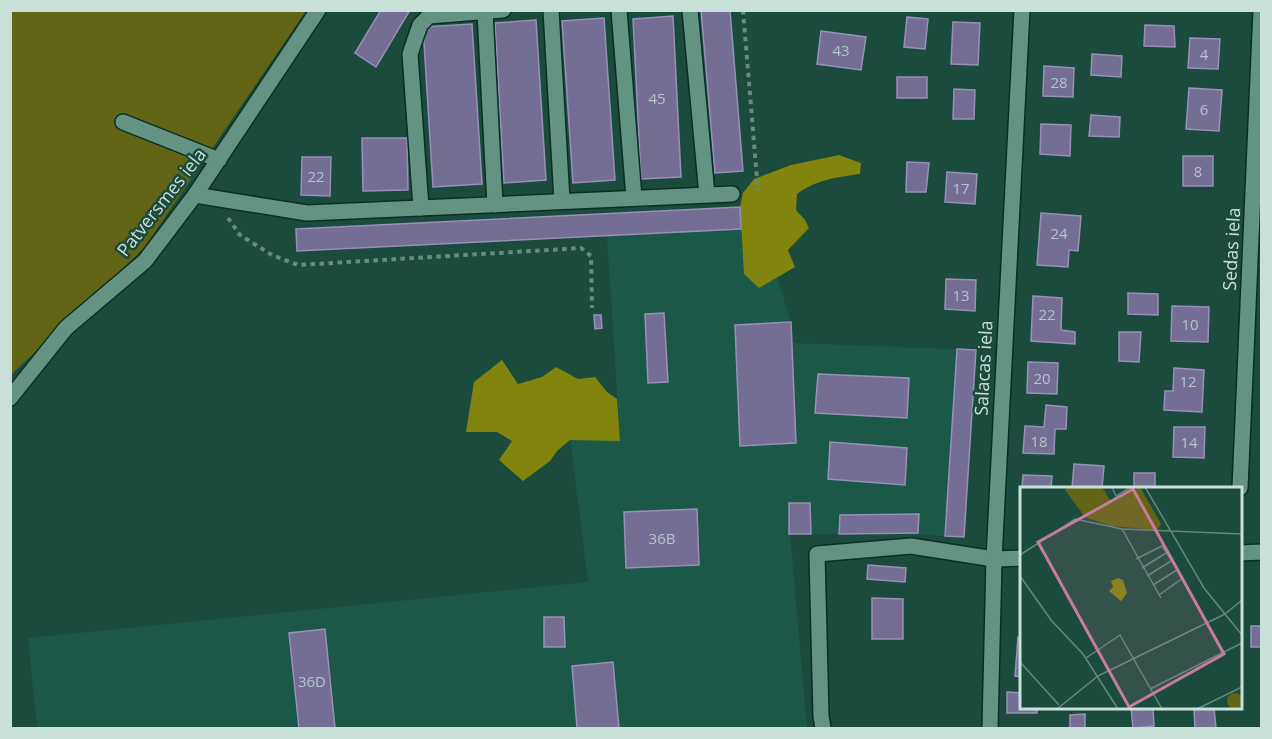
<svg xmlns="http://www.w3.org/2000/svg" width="1272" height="739" font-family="'Open Sans',sans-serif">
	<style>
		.built { fill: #1c5847 }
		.green { fill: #626515 }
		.forest { fill: #81840d }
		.building { fill: #746e94; stroke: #9691b8; stroke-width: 1.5 }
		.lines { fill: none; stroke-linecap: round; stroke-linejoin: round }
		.minor-casing { stroke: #0a2f25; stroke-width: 18 }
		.path { stroke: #668c80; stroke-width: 4; stroke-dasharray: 4.5 4.5; stroke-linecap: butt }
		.minor { stroke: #639383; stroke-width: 15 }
		.labels { text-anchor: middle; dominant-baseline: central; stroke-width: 5; stroke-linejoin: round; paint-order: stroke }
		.number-label { font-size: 15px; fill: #b4c4c7 }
		.street-label { font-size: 18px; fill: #c9e1d8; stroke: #1b4b3d }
		.inset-road { fill: none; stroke: #61877b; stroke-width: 1.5 }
		.view { fill: #c67c9a; fill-opacity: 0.15; stroke: #c67c9a; stroke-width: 3 }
		.inset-edge { fill: none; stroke: #c9e1d8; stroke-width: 3 }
	</style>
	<rect width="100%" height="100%" fill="#1b4b3d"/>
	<polygon class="built" points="741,229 744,274 777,276 791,322 792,343 976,350 964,537 912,534 790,534 807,728 37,728 28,638 588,582 570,440 620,440 607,236"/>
	<polygon class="green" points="11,11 306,11 144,248 11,375"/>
	<g class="forest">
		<path d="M839 155 861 163 860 174C838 177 815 180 797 194L796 210 805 220 809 228 788 250 795 267 759 288 744 274 740 207 743 193 754 179 791 165Z"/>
		<polygon points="502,360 518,384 542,377 556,367 578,379 595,377 607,392 617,399 620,441 570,440 557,451 550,461 523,481 499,460 512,441 497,432 466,432 474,382"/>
	</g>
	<g class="building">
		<polygon points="381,10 410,10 376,67 355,53"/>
		<polygon points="701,10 730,10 743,171 715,173"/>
		<polygon points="673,16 681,177 641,179 633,19"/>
		<polygon points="907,17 928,19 925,49 904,47"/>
		<polygon points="604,18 615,180 573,183 562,21"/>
		<polygon points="536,20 546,180 504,183 495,23"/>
		<polygon points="953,22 980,23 978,65 951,64"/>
		<polygon points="472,24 482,184 433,187 423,27"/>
		<polygon points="1145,25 1174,26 1175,47 1144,46"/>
		<polygon points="821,31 866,37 861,70 817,64"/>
		<polygon points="1190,38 1220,39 1218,69 1188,68"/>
		<polygon points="1092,54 1122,56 1121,77 1091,75"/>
		<polygon points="1044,66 1074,68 1073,97 1043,96"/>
		<rect x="897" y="77" width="30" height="21"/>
		<polygon points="1189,88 1222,90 1219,131 1186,129"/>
		<polygon points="954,89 975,90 974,119 953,119"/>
		<polygon points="1091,115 1120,117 1119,137 1089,136"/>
		<polygon points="1041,124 1071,125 1070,156 1040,154"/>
		<polygon points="362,138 407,138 408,190 363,191"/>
		<rect x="1183" y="156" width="30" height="30"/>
		<polygon points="302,157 331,157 330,196 301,195"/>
		<polygon points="907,162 929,163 926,192 906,192"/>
		<polygon points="947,172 977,174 975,204 945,202"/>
		<polygon points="740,207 741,229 297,251 296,229"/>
		<polygon points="1041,213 1081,216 1078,251 1069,250 1068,267 1037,265"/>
		<polygon points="946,279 976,280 975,311 945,309"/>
		<polygon points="1128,293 1158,294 1158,315 1128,314"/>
		<polygon points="1033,296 1062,298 1061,330 1075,332 1075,344 1031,341"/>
		<polygon points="1172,306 1209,307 1208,342 1171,341"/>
		<polygon points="664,313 668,382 648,383 645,314"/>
		<polygon points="594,315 601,315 602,328 595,329"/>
		<polygon points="791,322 796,443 740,446 735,325"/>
		<polygon points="1119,332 1141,332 1139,362 1119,361"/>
		<polygon points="957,349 976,350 964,537 945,536"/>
		<polygon points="1028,362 1058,363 1057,394 1027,393"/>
		<polygon points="1174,368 1204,370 1202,412 1164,410 1165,391 1173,391"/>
		<polygon points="818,374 909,378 907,418 815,413"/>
		<polygon points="1046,405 1067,407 1066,429 1055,429 1054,454 1023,453 1025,426 1044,427"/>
		<polygon points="1174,427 1205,427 1204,458 1173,457"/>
		<polygon points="830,442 907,448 905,485 828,479"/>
		<polygon points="1074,464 1104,466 1102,488 1072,488"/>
		<rect x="1134" y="473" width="21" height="15"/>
		<polygon points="1023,475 1052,476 1051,488 1022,488"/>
		<polygon points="789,503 810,503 811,534 789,534"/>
		<polygon points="697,509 699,565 626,568 624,512"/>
		<polygon points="919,514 918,533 839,534 840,515"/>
		<polygon points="868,565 906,568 905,582 867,579"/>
		<polygon points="872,598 903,599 903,639 872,639"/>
		<polygon points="544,617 564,617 565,647 544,647"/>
		<rect x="1251" y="626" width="11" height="21"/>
		<polygon points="325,629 335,728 299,728 289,633"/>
		<polygon points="1018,637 1022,637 1022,677 1015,676"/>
		<polygon points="613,662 619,728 577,728 572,666"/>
		<polygon points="1007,692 1022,693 1022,708 1037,708 1037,713 1007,713"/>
		<polygon points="1131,708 1153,708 1154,726 1133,728"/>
		<polygon points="1194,708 1214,708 1216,728 1195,728"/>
		<polygon points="1085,714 1085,728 1070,728 1070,715"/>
	</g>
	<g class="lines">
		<defs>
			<g id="minor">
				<polyline points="551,10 562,201"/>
				<polyline points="619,10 634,198"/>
				<polyline points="690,10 707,195"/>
				<polyline points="485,12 495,205"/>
				<polyline points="123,122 219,160"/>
				<polyline points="195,195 307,213 732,194"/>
				<polyline points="421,208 410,54 420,25 429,16 503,10"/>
				<polyline points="10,398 66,328 145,261 195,195 318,10"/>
				<polyline points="1240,488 1261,10"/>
				<polyline points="1240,553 1262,552"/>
				<polyline points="823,728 821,716 817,554 911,546 994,559 1022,558"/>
				<polyline points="990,728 994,559 1022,10"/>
			</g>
		</defs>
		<use href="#minor" class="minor-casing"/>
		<g class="path">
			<polyline points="743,10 758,191"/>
			<polyline points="228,218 240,235 272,255 298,265 581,248 591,256 592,308"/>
		</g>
		<use href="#minor" class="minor"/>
	</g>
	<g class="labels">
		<g class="number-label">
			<text x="841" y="50">43</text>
			<text x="1204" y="54">4</text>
			<text x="1059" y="82">28</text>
			<text x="657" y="98">45</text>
			<text x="1204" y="109">6</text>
			<text x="1198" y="171">8</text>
			<text x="316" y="176">22</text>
			<text x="961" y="188">17</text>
			<text x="1059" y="233">24</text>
			<text x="961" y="295">13</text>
			<text x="1047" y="314">22</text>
			<text x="1190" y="324">10</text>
			<text x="1042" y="378">20</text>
			<text x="1188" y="381">12</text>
			<text x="1039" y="441">18</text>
			<text x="1189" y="442">14</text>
			<text x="662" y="538">36B</text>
			<text x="312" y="681">36D</text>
		</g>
		<g class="street-label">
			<text transform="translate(161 202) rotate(-52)">Patversmes iela</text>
			<text transform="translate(1231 249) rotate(-87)">Sedas iela</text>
			<text transform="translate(983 368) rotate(-87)">Salacas iela</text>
		</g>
	</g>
	<g transform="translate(1020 487)">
		<rect width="222" height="222" fill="#1b4b3d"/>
		<path d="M49 0H82L91 15 120 0 141 37 137 43 91 39 65 30 45 3ZM207 214a8 8 0 1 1 16 0a8 8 0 1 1-16 0Z" fill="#626515"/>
		<path d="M98 91 103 93 107 106 101 114 89 104 93 100 91 94Z" fill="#81840d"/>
		<path class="inset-road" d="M92 0 96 9 111 0M125 0 184 101 222 148M102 42 141 111M0 68 55 32 102 42 222 47M116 72 142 59 163 91 139 108M122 81 146 66M0 89 31 133 63 167 98 222M127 89 151 74M133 98 157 83M66 171 100 148 142 222M0 175 39 218M130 202 222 156M37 222 78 189 205 127 222 113M177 222 222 200"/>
		<path class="view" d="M113 2 204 167 109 220 18 55Z"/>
		<rect width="222" height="222" class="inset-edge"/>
	</g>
	<rect width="1272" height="739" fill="none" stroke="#c9e1d8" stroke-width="24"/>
</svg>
